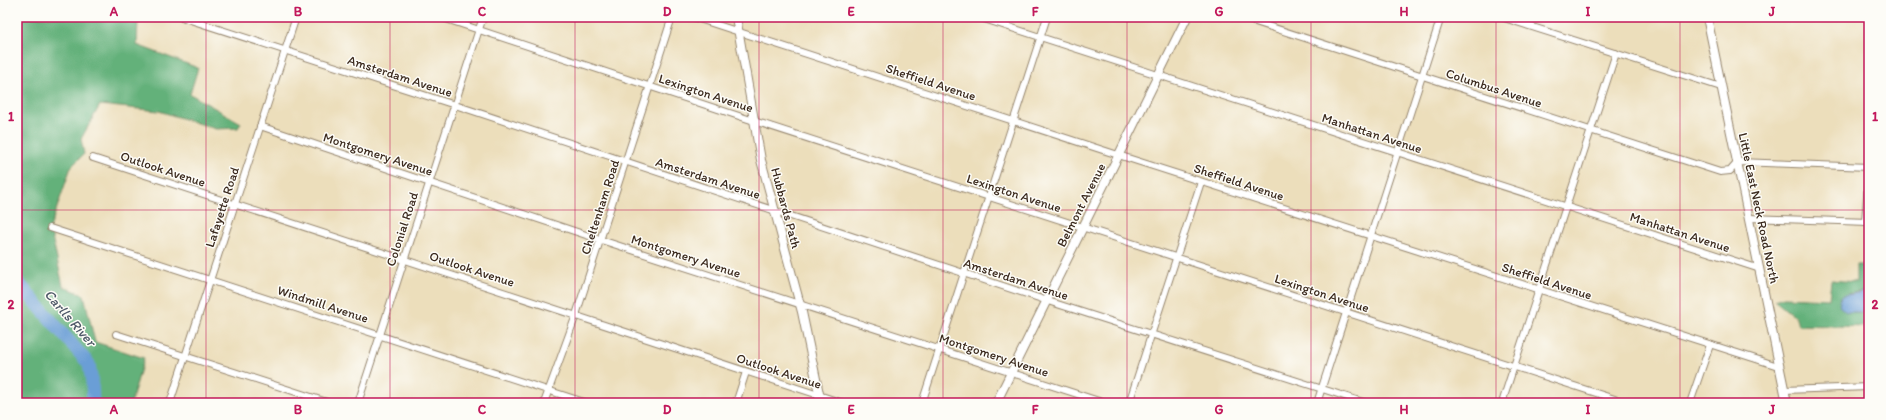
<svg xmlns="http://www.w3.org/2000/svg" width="1886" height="420" font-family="Itim,sans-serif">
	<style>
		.forest { fill: #64b17a; stroke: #506e4c }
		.water { fill: #6a9ed6; stroke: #52647a }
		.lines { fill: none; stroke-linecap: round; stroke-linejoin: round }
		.river { stroke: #6a9ed6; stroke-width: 13 }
		.street-casing { stroke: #94846c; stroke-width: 8 }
		.secondary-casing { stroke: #94846c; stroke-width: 10 }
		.street { stroke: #fff; stroke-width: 6 }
		.secondary { stroke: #fff; stroke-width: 8 }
		.grid { fill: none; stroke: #c2185b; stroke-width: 1; stroke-opacity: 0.55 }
		.labels { text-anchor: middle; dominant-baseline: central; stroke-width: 3; stroke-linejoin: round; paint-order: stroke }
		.street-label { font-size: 13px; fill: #3b2a1e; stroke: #fdfcf7 }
		.water-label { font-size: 14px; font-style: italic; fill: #4e5868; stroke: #fdfcf7 }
		.neatline { fill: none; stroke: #c2185b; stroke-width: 1.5 }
		.grid-label { font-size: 13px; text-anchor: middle; font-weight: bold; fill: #c2185b }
	</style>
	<rect width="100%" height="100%" fill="#fdfcf7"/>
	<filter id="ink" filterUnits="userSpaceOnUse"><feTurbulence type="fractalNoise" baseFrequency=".025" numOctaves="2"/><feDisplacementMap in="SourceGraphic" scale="8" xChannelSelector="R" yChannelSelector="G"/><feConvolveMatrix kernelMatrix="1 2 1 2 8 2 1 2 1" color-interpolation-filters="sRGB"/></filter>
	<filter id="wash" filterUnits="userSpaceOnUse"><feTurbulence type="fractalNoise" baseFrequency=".012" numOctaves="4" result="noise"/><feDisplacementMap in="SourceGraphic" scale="16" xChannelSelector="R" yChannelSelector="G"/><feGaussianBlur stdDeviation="0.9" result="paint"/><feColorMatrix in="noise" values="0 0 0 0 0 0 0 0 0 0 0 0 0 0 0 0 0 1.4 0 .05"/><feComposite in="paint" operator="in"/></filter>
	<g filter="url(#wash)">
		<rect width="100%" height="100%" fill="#ecdebb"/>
		<g class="forest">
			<polygon points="17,17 135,17 138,19 137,45 198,68 190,94 241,123 238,128 216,129 159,111 100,105 81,139 84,154 71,167 50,228 63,286 84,295 95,342 144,358 131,403 17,403"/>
			<polygon points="1856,265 1869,265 1869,285 1867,290 1847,294 1847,312 1869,312 1869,327 1799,325 1795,317 1774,300 1784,297 1829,299 1831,280 1856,282"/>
		</g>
		<path class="water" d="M1869 285V312H1846L1839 306 1841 296C1850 293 1864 295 1869 285Z"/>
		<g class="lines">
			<polyline class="river" points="17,281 89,364 92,382 93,403"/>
		</g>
	</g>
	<g filter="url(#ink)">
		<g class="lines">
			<defs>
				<g id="street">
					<polyline points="181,17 455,105 1054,303 1366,403"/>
					<polyline points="440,17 754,121 1627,403"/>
					<polyline points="693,17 1112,153 1778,366"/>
					<polyline points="978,17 1760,269"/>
					<polyline points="1240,17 1720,172 1730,171 1738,162 1869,167"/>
					<polyline points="1501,17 1721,87"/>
					<polyline points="260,126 601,240 1105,403"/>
					<polyline points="93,158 843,403"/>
					<polyline points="1749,218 1869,222"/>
					<polyline points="1865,222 1869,170"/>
					<polyline points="50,228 587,403"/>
					<polyline points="116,334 330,403"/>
					<polyline points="1784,390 1869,387"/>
					<polyline points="170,403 296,17"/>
					<polyline points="358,403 483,17"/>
					<polyline points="544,403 576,315 672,17"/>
					<polyline points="736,403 746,372"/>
					<polyline points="922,403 1047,17"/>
					<polyline points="1129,403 1201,182"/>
					<polyline points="1317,403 1441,17"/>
					<polyline points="1502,403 1616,53"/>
					<polyline points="1690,403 1710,345"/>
				</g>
				<g id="secondary">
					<polyline points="736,17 761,160 802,312 821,403"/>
					<polyline points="1707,17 1787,403"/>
					<polyline points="996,403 1187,17"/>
				</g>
			</defs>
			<use href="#street" class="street-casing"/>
			<use href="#secondary" class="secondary-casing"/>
			<use href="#street" class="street"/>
			<use href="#secondary" class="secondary"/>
		</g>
	</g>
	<path class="grid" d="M206 17V403M390 17V403M575 17V403M759 17V403M943 17V403M1127 17V403M1311 17V403M1496 17V403M1680 17V403M17 210H1869"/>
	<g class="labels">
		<g class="street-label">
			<text transform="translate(400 76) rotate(18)">Amsterdam Avenue</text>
			<text transform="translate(931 82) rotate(18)">Sheffield Avenue</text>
			<text transform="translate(1494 88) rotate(18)">Columbus Avenue</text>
			<text transform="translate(706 93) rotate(18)">Lexington Avenue</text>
			<text transform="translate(1372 133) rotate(18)">Manhattan Avenue</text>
			<text transform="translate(378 154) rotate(18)">Montgomery Avenue</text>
			<text transform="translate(163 169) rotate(18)">Outlook Avenue</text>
			<text transform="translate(708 178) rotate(18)">Amsterdam Avenue</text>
			<text transform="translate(1239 182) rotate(18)">Sheffield Avenue</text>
			<text transform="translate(1014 193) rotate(18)">Lexington Avenue</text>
			<text transform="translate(1081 205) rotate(-63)">Belmont Avenue</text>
			<text transform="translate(222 207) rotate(-72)">Lafayette Road</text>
			<text transform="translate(600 207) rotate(-72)">Cheltenham Road</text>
			<text transform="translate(786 208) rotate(75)">Hubbards Path</text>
			<text transform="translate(1759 208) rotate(78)">Little East Neck Road North</text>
			<text transform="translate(402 229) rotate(-72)">Colonial Road</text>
			<text transform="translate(1680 232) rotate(18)">Manhattan Avenue</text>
			<text transform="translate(686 256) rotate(18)">Montgomery Avenue</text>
			<text transform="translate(472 269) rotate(18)">Outlook Avenue</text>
			<text transform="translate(1016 279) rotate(18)">Amsterdam Avenue</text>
			<text transform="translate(1547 281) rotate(18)">Sheffield Avenue</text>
			<text transform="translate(1322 293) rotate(18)">Lexington Avenue</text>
			<text transform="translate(323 304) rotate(18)">Windmill Avenue</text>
			<text transform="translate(994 355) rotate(18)">Montgomery Avenue</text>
			<text transform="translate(779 371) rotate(18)">Outlook Avenue</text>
		</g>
		<g class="water-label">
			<text transform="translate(70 318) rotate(49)">Carlls River</text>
		</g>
	</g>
	<rect width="1886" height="420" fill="none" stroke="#fdfcf7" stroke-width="44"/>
	<rect x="22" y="22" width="1842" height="376" class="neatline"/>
	<g class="grid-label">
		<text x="114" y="16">A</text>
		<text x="298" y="16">B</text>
		<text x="482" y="16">C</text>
		<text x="667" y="16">D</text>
		<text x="851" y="16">E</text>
		<text x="1035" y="16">F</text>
		<text x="1219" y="16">G</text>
		<text x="1404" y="16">H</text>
		<text x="1588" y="16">I</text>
		<text x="1772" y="16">J</text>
		<text x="11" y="121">1</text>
		<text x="1875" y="121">1</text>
		<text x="11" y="309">2</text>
		<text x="1875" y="309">2</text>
		<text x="114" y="414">A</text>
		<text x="298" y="414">B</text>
		<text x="482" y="414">C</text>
		<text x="667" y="414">D</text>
		<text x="851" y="414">E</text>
		<text x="1035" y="414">F</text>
		<text x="1219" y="414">G</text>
		<text x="1404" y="414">H</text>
		<text x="1588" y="414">I</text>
		<text x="1772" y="414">J</text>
	</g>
</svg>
